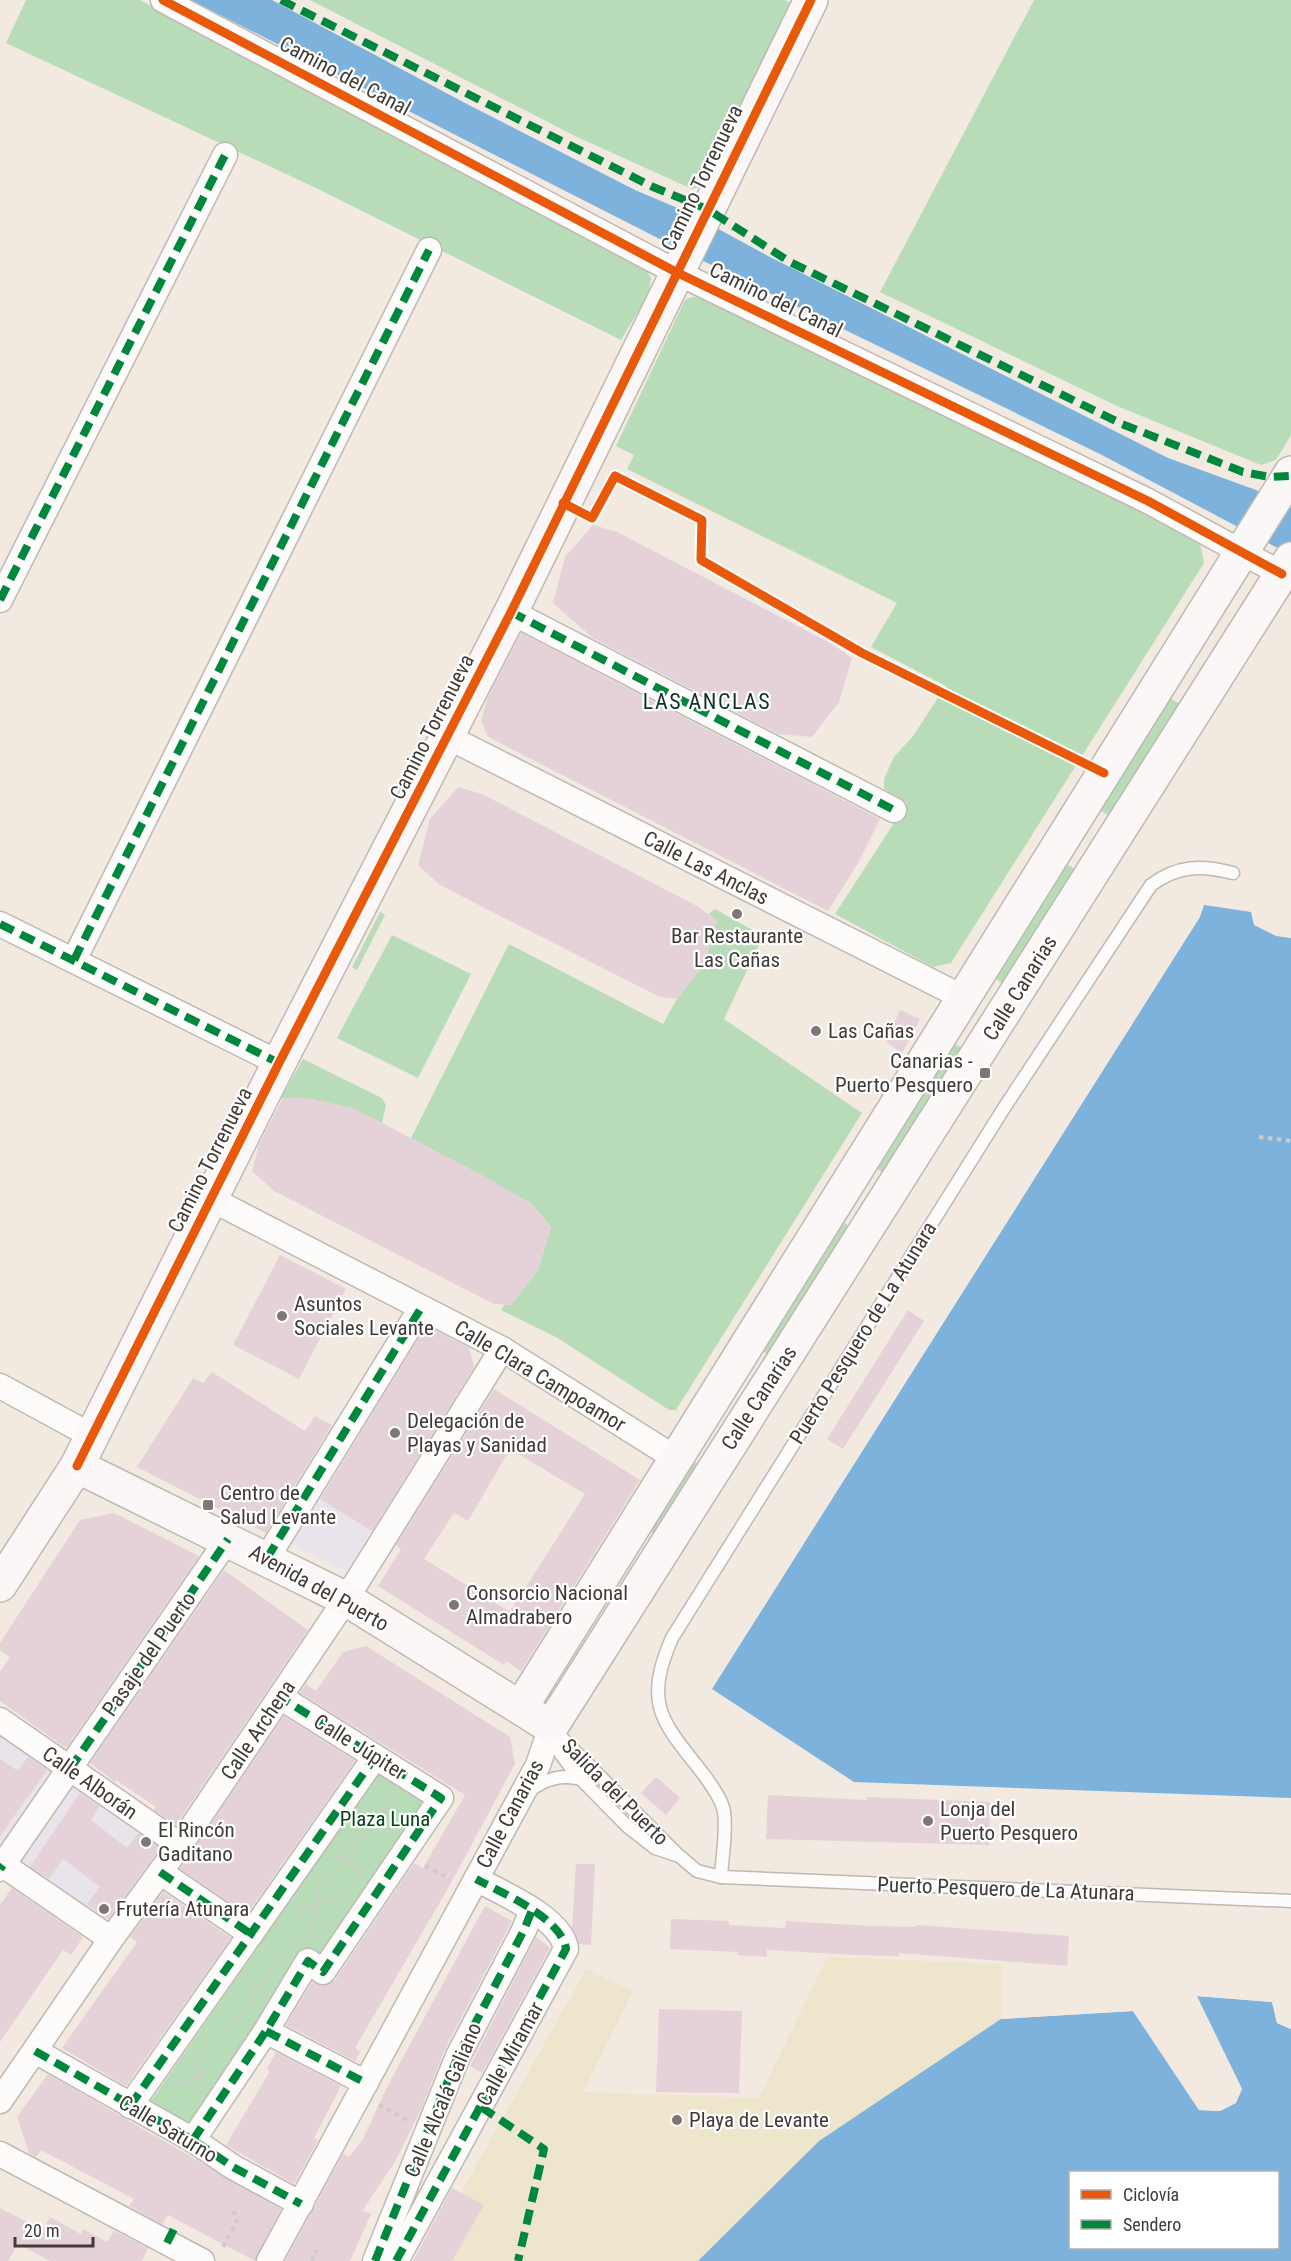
<svg xmlns="http://www.w3.org/2000/svg" width="1291" height="2261" font-family="'Roboto Condensed',sans-serif">
	<style>
		.commercial { fill: #e9e3eb }
		.green { fill: #b8dcb8 }
		.sand { fill: #eee5cd }
		.water { fill: #7cb2dc; fill-rule: evenodd }
		.pier { fill: #f2e9e1 }
		.building { fill: #e5d1d8; fill-rule: evenodd }
		.lines { fill: none; stroke-linecap: round; stroke-linejoin: round }
		.lane-casing { stroke: #bfb9b3; stroke-width: 15 }
		.street-casing { stroke: #bfb9b3; stroke-width: 27 }
		.secondary-casing { stroke: #bfb9b3; stroke-width: 36 }
		.path { stroke: #cecbc8; stroke-width: 4; stroke-dasharray: 4.5 4.5; stroke-linecap: butt }
		.lane { stroke: #fdfcfa; stroke-width: 12 }
		.street { stroke: #fdfcfa; stroke-width: 24 }
		.secondary { stroke: #fbf7f6; stroke-width: 33 }
		.quiet { stroke: #00873e; stroke-width: 8; stroke-dasharray: 15 8; stroke-linecap: butt }
		.cycleway-casing { stroke: #fff; stroke-width: 13 }
		.cycleway { stroke: #e8590c; stroke-width: 9 }
		.poi-dot { fill: #7f7872; stroke: #fff; stroke-width: 2 }
		.labels { text-anchor: middle; dominant-baseline: central; stroke-width: 4.5; stroke-linejoin: round; paint-order: stroke }
		.street-label { font-size: 21px; fill: #413b36; stroke: #fff }
		.poi-label { font-size: 21px; fill: #413b36; stroke: #fff; text-anchor: start }
		.park-label { font-size: 21px; fill: #04451b; stroke: #fff }
		.neighbourhood-label { font-size: 22px; letter-spacing: 1.5px; fill: #0f302a; stroke: #fff }
	</style>
	<rect width="100%" height="100%" fill="#f2e9e1"/>
	<g class="commercial">
		<polygon points="317,1497 371,1530 347,1571 288,1542"/>
		<polygon points="0,1720 180,1845 111,1939 0,1863"/>
	</g>
	<g class="green">
		<polygon points="26,0 140,0 646,269 651,278 648,295 621,340 316,188 6,43"/>
		<polygon points="310,0 785,0 794,5 703,186 692,189 575,136"/>
		<polygon points="1034,0 1291,0 1291,435 1276,460 1261,465 1117,406 880,292"/>
		<polygon points="692,297 704,298 1183,531 1200,543 1204,563 951,963 933,967 835,914 907,803 884,789 884,779 894,757 913,736 946,686 871,647 897,603 627,469 634,455 616,446 685,300"/>
		<polygon points="1166,696 1185,707 1114,819 1095,807"/>
		<polygon points="1062,861 1080,872 1009,987 991,976"/>
		<polygon points="715,909 763,936 724,1019 862,1113 676,1410 669,1410 556,1337 501,1310 505,1304 511,1305 538,1270 551,1227 532,1204 411,1138 509,944 663,1024 677,999 704,964 717,921 709,914"/>
		<polygon points="380,912 385,915 357,970 352,967"/>
		<polygon points="392,935 471,974 418,1078 337,1038"/>
		<polygon points="950,1042 967,1050 889,1176 870,1165"/>
		<path d="M303 1059 382 1098 386 1105 382 1123C349 1106 318 1098 281 1098Z"/>
		<polygon points="841,1221 855,1229 772,1358 760,1349"/>
		<polygon points="692,1460 704,1468 659,1537 649,1531"/>
		<polygon points="382,1768 434,1803 192,2127 151,2101"/>
	</g>
	<polygon class="sand" points="827,1957 1001,1964 1001,2019 819,2141 698,2261 452,2261 484,2205 461,2193 586,1969 633,1991 583,2092 759,2098"/>
	<g class="water">
		<polygon points="191,0 272,0 463,102 635,190 687,212 768,256 1168,458 1256,490 1291,508 1291,555 1100,454 697,258"/>
		<polygon points="1204,905 1251,912 1254,925 1276,936 1291,938 1291,1798 854,1782 712,1689 1200,917"/>
		<path d="M1196 1996 1272 2002 1277 2023 1291 2029V2261H698L819 2141 1001 2019 1133 2011 1199 2110 1220 2111 1235 2103 1242 2089ZM1070 2172H1278V2248H1070Z"/>
	</g>
	<polygon class="pier" points="1194,1994 1273,1999 1280,2021 1291,2026 1291,2029 1277,2023 1272,2002 1197,1996 1242,2089 1236,2103 1220,2111 1199,2110 1133,2011 1001,2019 1001,2016 1134,2008 1201,2107 1219,2108 1233,2101 1239,2089"/>
	<g class="building">
		<polygon points="593,525 617,532 832,644 852,658 839,702 812,737 778,734 593,638 553,603 565,557"/>
		<polygon points="521,633 880,819 858,863 828,911 488,737 481,720 488,697"/>
		<polygon points="458,787 482,794 697,906 717,921 704,964 677,999 660,997 508,920 440,885 418,865 430,819"/>
		<polygon points="900,1010 920,1019 902,1053 886,1042"/>
		<polygon points="283,1098 307,1098 353,1108 484,1176 532,1204 551,1227 538,1270 511,1305 494,1304 274,1191 252,1171 259,1145"/>
		<polygon points="280,1255 346,1289 299,1379 233,1345"/>
		<polygon points="908,1310 924,1321 843,1449 827,1439"/>
		<polygon points="426,1326 469,1348 474,1367 372,1531 320,1499"/>
		<polygon points="212,1372 305,1431 315,1416 332,1425 266,1533 137,1467 193,1378 203,1383"/>
		<path d="M494 1389 640 1480 521 1671 506 1661 504 1665 378 1586 401 1549 396 1545ZM510 1449 585 1494 510 1612 424 1559 454 1513 468 1521Z"/>
		<polygon points="114,1513 199,1556 67,1747 63,1746 0,1701 0,1672 10,1657 0,1650 0,1643 80,1520"/>
		<polygon points="224,1570 308,1630 176,1825 154,1810 156,1807 116,1780 115,1782 90,1763"/>
		<polygon points="366,1646 510,1737 515,1764 451,1883 355,2048 360,2052 355,2061 286,2025 312,1982 322,1986 335,1980 414,1863 423,1868 465,1795 300,1693 306,1684 316,1691 343,1652"/>
		<polygon points="284,1716 355,1761 247,1914 180,1869"/>
		<polygon points="28,1757 47,1770 0,1836 0,1759 18,1771"/>
		<polygon points="656,1777 680,1798 666,1815 641,1793"/>
		<polygon points="80,1793 99,1806 91,1820 127,1848 138,1833 160,1848 108,1919 87,1904 100,1887 63,1859 49,1879 30,1867"/>
		<polygon points="768,1795 867,1800 867,1797 990,1802 989,1845 766,1839"/>
		<polygon points="576,1864 595,1864 591,1945 579,1944 572,1928"/>
		<polygon points="12,1888 83,1937 71,1955 63,1950 0,2042 0,1905"/>
		<polygon points="163,1892 231,1938 126,2086 62,2048 137,1942 130,1937"/>
		<polygon points="485,1906 512,1921 445,2049 421,2109 396,2160 363,2210 371,2214 350,2261 285,2261 343,2154 349,2157 363,2139 388,2085"/>
		<polygon points="671,1919 729,1921 729,1925 785,1928 786,1921 871,1926 916,1927 916,1925 1069,1936 1067,1966 899,1953 899,1956 857,1955 767,1950 767,1957 737,1955 738,1952 670,1949"/>
		<polygon points="536,1937 550,1948 482,2073 470,2066"/>
		<polygon points="659,2009 742,2011 739,2093 656,2092"/>
		<polygon points="276,2052 341,2086 314,2138 318,2140 294,2184 226,2145 270,2071 267,2069"/>
		<polygon points="48,2074 281,2209 255,2261 168,2215 162,2224 129,2206 134,2199 41,2150 36,2157 29,2153 17,2117"/>
		<polygon points="452,2188 484,2205 452,2261 413,2261"/>
		<polygon points="0,2208 43,2230 50,2217 81,2234 83,2229 107,2242 114,2231 148,2248 142,2261 50,2261 18,2244 8,2261 0,2261"/>
	</g>
	<g class="lines">
		<defs>
			<g id="lane">
				<polyline points="551,1727 677,1854 697,1871 721,1877 1291,1901"/>
				<polyline points="553,1733 560,1753 575,1773 627,1826 655,1848 676,1855"/>
				<path d="M530 1790C546 1779 561 1774 581 1779"/>
				<path d="M721 1877C722 1857 727 1831 724 1812 722 1799 711 1785 704 1775 664 1723 642 1707 672 1638L1004 1108 1151 885C1178 865 1202 865 1233 873"/>
			</g>
			<g id="street">
				<polyline points="163,0 676,272 1148,501 1282,574"/>
				<polyline points="0,600 225,155"/>
				<polyline points="511,612 894,810"/>
				<polyline points="448,737 964,998"/>
				<polyline points="0,924 279,1063"/>
				<polyline points="74,960 429,250"/>
				<polyline points="211,1199 502,1349 675,1458"/>
				<polyline points="0,1386 92,1436"/>
				<polyline points="267,1558 421,1308"/>
				<polyline points="0,1720 180,1845"/>
				<polyline points="0,1863 111,1939"/>
				<polyline points="0,1869 228,1539"/>
				<polyline points="160,1872 251,1934"/>
				<polyline points="266,2031 366,2083"/>
				<polyline points="35,2051 193,2140 233,2167 301,2204"/>
				<polyline points="0,2101 111,1939 180,1845 346,1599 502,1349"/>
				<polyline points="130,2106 375,1757"/>
				<polyline points="193,2140 266,2031 308,1961 323,1972 441,1798 280,1697"/>
				<polyline points="0,2154 202,2261"/>
				<polyline points="269,2261 538,1765 551,1727"/>
				<polyline points="375,2261 458,2056 524,1930 532,1910"/>
				<path d="M396 2261 566 1949C562 1918 502 1893 476 1879"/>
			</g>
			<g id="secondary">
				<polyline points="77,1466 346,1599 551,1727 1291,559"/>
				<polyline points="0,1585 77,1466 92,1436 279,1063 511,612 811,0"/>
				<polyline points="521,1707 1291,473"/>
			</g>
		</defs>
		<use href="#lane" class="lane-casing"/>
		<use href="#street" class="street-casing"/>
		<use href="#secondary" class="secondary-casing"/>
		<g class="path">
			<polyline points="601,501 615,476 702,520 701,560 862,653 1078,761"/>
			<polyline points="1259,1137 1291,1141"/>
			<polyline points="366,1812 390,1829"/>
			<polyline points="336,1855 362,1873"/>
			<polyline points="345,1862 393,1797"/>
			<polyline points="425,1866 450,1879"/>
			<polyline points="299,1911 348,1891"/>
			<polyline points="311,1938 320,1881"/>
			<polyline points="228,2032 278,1959"/>
			<polyline points="175,2086 207,2072"/>
			<polyline points="197,2087 198,2055"/>
			<polyline points="379,2105 407,2120"/>
			<polyline points="223,2247 237,2220 235,2213 229,2210"/>
			<polyline points="312,2261 317,2250"/>
		</g>
		<use href="#lane" class="lane"/>
		<use href="#street" class="street"/>
		<use href="#secondary" class="secondary"/>
		<g class="quiet">
			<polyline points="281,0 653,187 707,209 790,262 1122,424 1243,472 1270,477 1289,476"/>
			<polyline points="0,600 225,155"/>
			<polyline points="511,612 894,810"/>
			<polyline points="0,924 279,1063"/>
			<polyline points="74,960 429,250"/>
			<polyline points="267,1558 421,1308"/>
			<polyline points="70,1769 228,1539"/>
			<polyline points="0,1869 3,1865"/>
			<polyline points="160,1872 251,1934"/>
			<polyline points="266,2031 366,2083"/>
			<polyline points="35,2051 193,2140 233,2167 301,2204"/>
			<polyline points="130,2106 375,1757"/>
			<polyline points="481,2107 544,2149 518,2261"/>
			<polyline points="193,2140 266,2031 308,1961 323,1972 441,1798 280,1697"/>
			<polyline points="167,2243 177,2223"/>
			<polyline points="375,2261 458,2056 524,1930 532,1910"/>
			<path d="M396 2261 566 1949C562 1918 502 1893 476 1879"/>
		</g>
		<defs>
			<g id="cycleway">
				<polyline points="163,0 676,272 1148,501 1282,574"/>
				<polyline points="563,503 592,518 615,476 702,520 701,560 862,653 1104,773"/>
				<polyline points="77,1466 279,1063 511,612 811,0"/>
			</g>
		</defs>
		<use href="#cycleway" class="cycleway-casing"/>
		<use href="#cycleway" class="cycleway"/>
	</g>
	<g class="poi-dot">
		<circle cx="737" cy="914" r="6"/>
		<circle cx="816" cy="1031" r="6"/>
		<rect x="979" y="1067" width="12" height="12" rx="3"/>
		<circle cx="282" cy="1316" r="6"/>
		<circle cx="395" cy="1433" r="6"/>
		<rect x="202" y="1499" width="12" height="12" rx="3"/>
		<circle cx="454" cy="1605" r="6"/>
		<circle cx="928" cy="1821" r="6"/>
		<circle cx="146" cy="1842" r="6"/>
		<circle cx="104" cy="1909" r="6"/>
		<circle cx="677" cy="2120" r="6"/>
	</g>
	<g class="labels">
		<g class="street-label">
			<text transform="translate(345 76) rotate(28)">Camino del Canal</text>
			<text transform="translate(702 178) rotate(-64)">Camino Torrenueva</text>
			<text transform="translate(776 300) rotate(26)">Camino del Canal</text>
			<text transform="translate(432 727) rotate(-63)">Camino Torrenueva</text>
			<text transform="translate(706 868) rotate(27)">Calle Las Anclas</text>
			<text transform="translate(1020 988) rotate(-58)">Calle Canarias</text>
			<text transform="translate(210 1160) rotate(-63)">Camino Torrenueva</text>
			<text transform="translate(863 1333) rotate(-58)">Puerto Pesquero de La Atunara</text>
			<text transform="translate(540 1376) rotate(31)">Calle Clara Campoamor</text>
			<text transform="translate(759 1398) rotate(-57)">Calle Canarias</text>
			<text transform="translate(319 1588) rotate(29)">Avenida del Puerto</text>
			<text transform="translate(149 1654) rotate(-55)">Pasaje del Puerto</text>
			<text transform="translate(258 1730) rotate(-56)">Calle Archena</text>
			<text transform="translate(360 1747) rotate(32)">Calle Júpiter</text>
			<text transform="translate(90 1783) rotate(35)">Calle Alborán</text>
			<text transform="translate(615 1792) rotate(45)">Salida del Puerto</text>
			<text transform="translate(510 1814) rotate(-62)">Calle Canarias</text>
			<text transform="translate(1006 1889) rotate(2)">Puerto Pesquero de La Atunara</text>
			<text transform="translate(510 2054) rotate(-61)">Calle Miramar</text>
			<text transform="translate(443 2100) rotate(-67)">Calle Alcalá Galiano</text>
			<text transform="translate(168 2129) rotate(31)">Calle Saturno</text>
		</g>
		<g class="poi-label">
			<text x="737" y="936" text-anchor="middle">Bar Restaurante<tspan x="737" dy="24">Las Cañas</tspan></text>
			<text x="828" y="1031">Las Cañas</text>
			<text x="973" y="1061" text-anchor="end">Canarias -<tspan x="973" dy="24">Puerto Pesquero</tspan></text>
			<text x="294" y="1304">Asuntos<tspan x="294" dy="24">Sociales Levante</tspan></text>
			<text x="407" y="1421">Delegación de<tspan x="407" dy="24">Playas y Sanidad</tspan></text>
			<text x="220" y="1493">Centro de<tspan x="220" dy="24">Salud Levante</tspan></text>
			<text x="466" y="1593">Consorcio Nacional<tspan x="466" dy="24">Almadrabero</tspan></text>
			<text x="940" y="1809">Lonja del<tspan x="940" dy="24">Puerto Pesquero</tspan></text>
			<text x="158" y="1830">El Rincón<tspan x="158" dy="24">Gaditano</tspan></text>
			<text x="116" y="1909">Frutería Atunara</text>
			<text x="689" y="2120">Playa de Levante</text>
		</g>
		<g class="park-label">
			<text x="385" y="1819">Plaza Luna</text>
		</g>
		<g class="neighbourhood-label">
			<text x="707" y="701">LAS ANCLAS</text>
		</g>
	</g>
	<rect x="1069" y="2171" width="210" height="78" fill="#ffffff" stroke="#b3b1af" stroke-width="1.5"/>
	<rect x="1081" y="2190" width="30" height="9" fill="#e8590c" stroke="#b3b1af" stroke-width="1.5"/>
	<text x="1123" y="2201" font-size="18" fill="#413b36">Ciclovía</text>
	<rect x="1081" y="2220" width="30" height="9" fill="#00873e" stroke="#b3b1af" stroke-width="1.5"/>
	<text x="1123" y="2231" font-size="18" fill="#413b36">Sendero</text>
	<path d="M15 2237v9h78v-9" fill="none" stroke="#413b36" stroke-width="3"/>
	<text x="24" y="2237" font-size="18" fill="#413b36" stroke="#ffffff" stroke-width="4.5" paint-order="stroke">20 m</text>
</svg>
